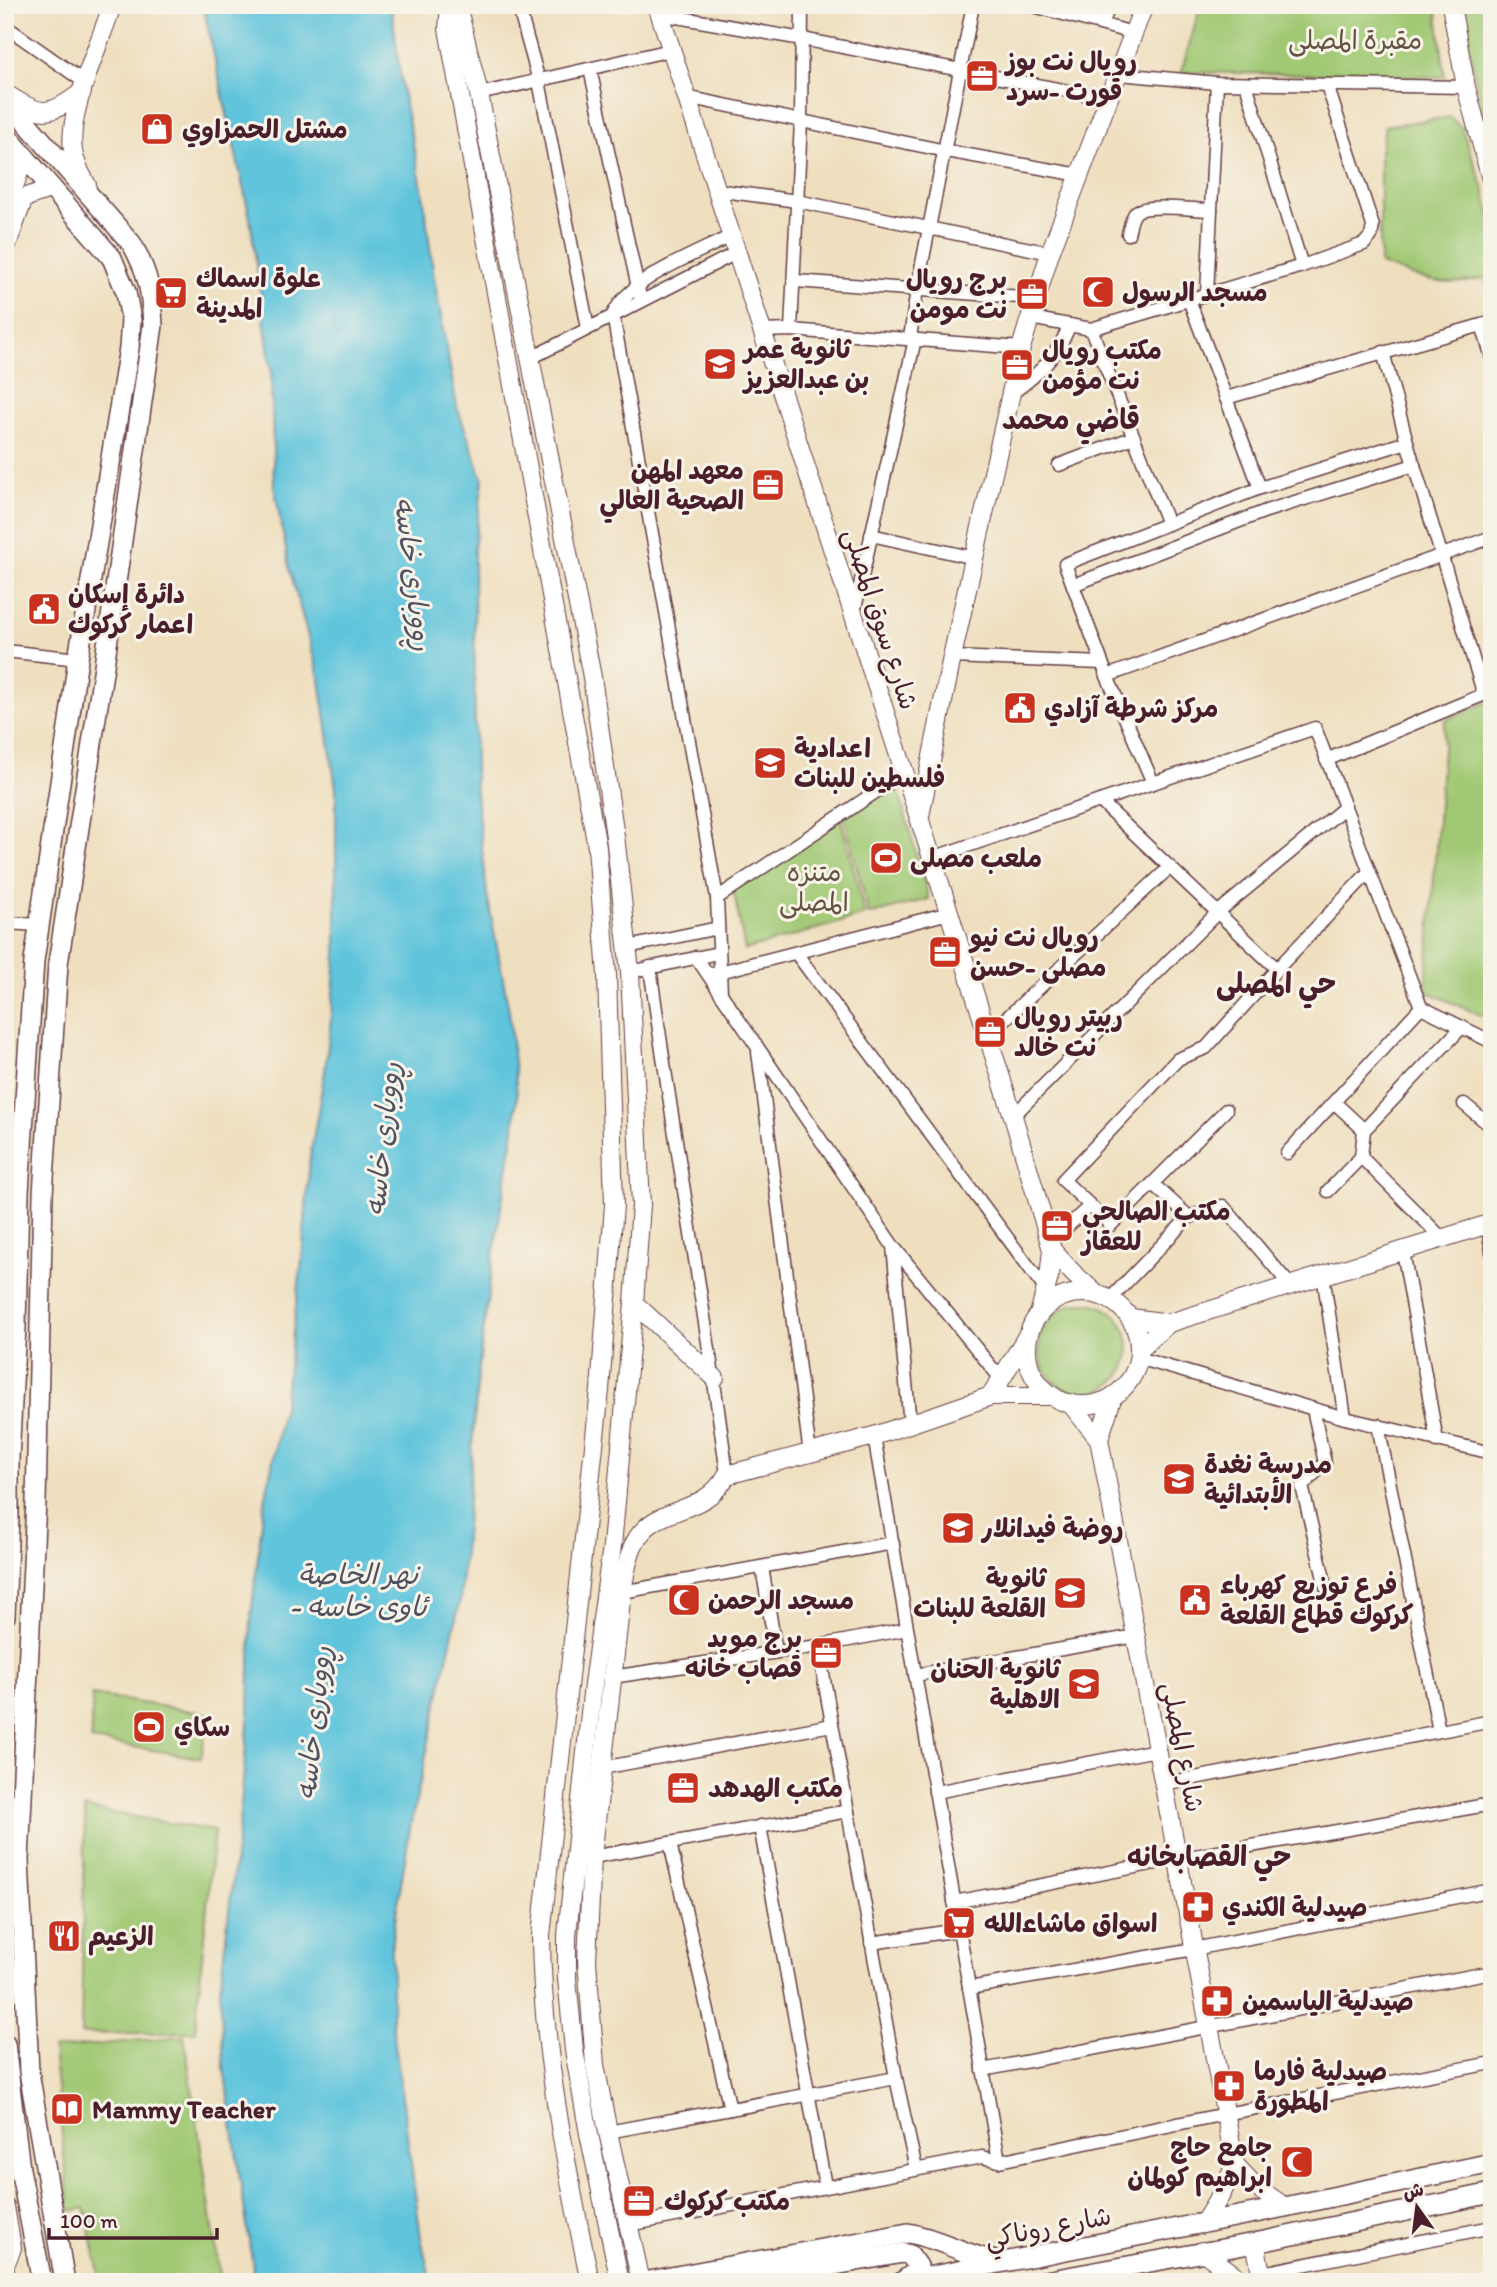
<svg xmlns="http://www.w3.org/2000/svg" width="1497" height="2287" font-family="Itim,'Playpen Sans Arabic',sans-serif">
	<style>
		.green { fill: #a1c975; stroke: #767450; stroke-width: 2 }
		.water { fill: #5fc4dc; stroke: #547284; stroke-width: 2 }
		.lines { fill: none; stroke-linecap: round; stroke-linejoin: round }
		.street-casing { stroke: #633c41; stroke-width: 15 }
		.secondary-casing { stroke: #633c41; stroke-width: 20 }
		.primary-casing { stroke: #633c41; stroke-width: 22 }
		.street { stroke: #fff; stroke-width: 12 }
		.secondary { stroke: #fff; stroke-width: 18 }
		.primary { stroke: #fff; stroke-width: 19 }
		.labels { text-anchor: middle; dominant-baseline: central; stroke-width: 6; stroke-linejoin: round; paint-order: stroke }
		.park-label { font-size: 26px; fill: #645241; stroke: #f7f3e8 }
		.poi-label { font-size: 26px; font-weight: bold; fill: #4a1f2b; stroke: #f7f3e8; text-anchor: start }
		.street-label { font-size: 26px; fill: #4a1f2b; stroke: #f7f3e8 }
		.neighbourhood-label { font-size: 28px; font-weight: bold; fill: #4a1f2b; stroke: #f7f3e8 }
		.water-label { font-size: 28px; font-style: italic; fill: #505160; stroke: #f7f3e8 }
	</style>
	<rect width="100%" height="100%" fill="#f7f3e8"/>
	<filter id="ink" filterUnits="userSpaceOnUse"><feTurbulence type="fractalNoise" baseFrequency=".0143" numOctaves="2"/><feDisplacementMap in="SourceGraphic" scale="14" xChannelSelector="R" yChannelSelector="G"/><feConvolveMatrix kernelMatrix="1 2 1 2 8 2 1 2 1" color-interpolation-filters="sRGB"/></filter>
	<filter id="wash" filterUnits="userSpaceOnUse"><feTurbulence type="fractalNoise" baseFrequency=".00686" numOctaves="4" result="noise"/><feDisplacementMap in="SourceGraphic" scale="28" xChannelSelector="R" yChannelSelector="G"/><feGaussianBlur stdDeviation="1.57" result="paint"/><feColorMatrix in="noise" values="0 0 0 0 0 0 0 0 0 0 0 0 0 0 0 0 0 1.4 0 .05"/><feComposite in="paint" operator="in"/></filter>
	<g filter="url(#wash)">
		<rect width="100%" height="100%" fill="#efdfbf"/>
		<g class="green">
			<polygon points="1201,5 1436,5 1445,77 1181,72"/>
			<polygon points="1460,5 1492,5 1492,133 1487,133"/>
			<path d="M1450 117 1461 127 1484 189 1492 222V305L1485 278C1441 290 1420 278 1380 264V151L1385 126Z"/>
			<polygon points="1492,700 1492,1020 1426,991 1445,720"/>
			<polygon points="895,779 929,899 869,915 844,816"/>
			<polygon points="841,819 865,915 745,950 733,888"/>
			<circle cx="1084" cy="1348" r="45"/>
			<polygon points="92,1695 209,1714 201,1758 91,1740"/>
			<polygon points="85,1808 214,1831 195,2032 81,2034"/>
			<polygon points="184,2036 221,2282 101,2282 85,2208 70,2211 53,2049"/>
		</g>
		<polygon class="water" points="203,5 391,5 403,95 423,193 434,278 457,407 483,480 474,548 475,785 487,894 509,1011 517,1094 514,1129 493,1257 478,1373 460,1600 410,1828 392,1939 392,2022 421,2238 431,2282 255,2282 224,2068 220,1990 241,1805 249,1713 251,1617 263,1512 284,1402 302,1260 310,1157 325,1071 331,1018 336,955 336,788 320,680 290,571 274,486 271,368 250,218"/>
	</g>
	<g filter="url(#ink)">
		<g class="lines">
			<defs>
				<g id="street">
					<polyline points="518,5 539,81 588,328"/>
					<polyline points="1030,5 1133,33"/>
					<polyline points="660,14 802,39 1109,99"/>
					<polyline points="1103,23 1109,5"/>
					<polyline points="5,26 86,83"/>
					<polyline points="590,69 641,301"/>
					<polyline points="1119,74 1217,83 1466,87"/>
					<polyline points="1246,84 1302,266"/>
					<polyline points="479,94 671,50"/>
					<polyline points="686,97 946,151 1080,175"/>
					<polyline points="716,190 797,201 1050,253"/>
					<path d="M1128 234C1130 227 1131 217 1136 212 1147 203 1196 210 1211 210"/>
					<polyline points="795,281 1035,298"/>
					<polyline points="1207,295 1217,83"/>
					<polyline points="1189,300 1260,488"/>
					<polyline points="1030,318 1091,329 1302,266 1364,244 1371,236 1373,226 1327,85"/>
					<polyline points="1482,325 1492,358"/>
					<polyline points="1091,329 1168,524"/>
					<polyline points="791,330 801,121 802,5"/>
					<polyline points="760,331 791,330 1021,348"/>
					<polyline points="910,338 917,289 973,5"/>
					<polyline points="1383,352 1407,442 1484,695"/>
					<polyline points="531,358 736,253"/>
					<path d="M1011 394C1040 373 1055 359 1070 325"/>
					<polyline points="1226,398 1492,322"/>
					<polyline points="1059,465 1134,437"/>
					<polyline points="871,535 975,558"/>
					<polyline points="1073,585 1266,511 1414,465"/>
					<polyline points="854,613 915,339"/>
					<polyline points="5,651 78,659"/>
					<polyline points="952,657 1102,663"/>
					<polyline points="1107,676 1492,537"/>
					<polyline points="1326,760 1490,692"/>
					<polyline points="1153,783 1107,676 1065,564 1260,488 1407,442"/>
					<polyline points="1100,801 1277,969"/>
					<polyline points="932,858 1315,728 1421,1007 1492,1042"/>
					<polyline points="717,898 904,773"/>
					<polyline points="5,923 40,925"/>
					<polyline points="628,947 718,928"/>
					<polyline points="796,953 1046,1290"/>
					<polyline points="696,957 893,1246 1001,1379"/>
					<path d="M650 967C673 1137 705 1305 727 1475"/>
					<polyline points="630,972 718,953"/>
					<polyline points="712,974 949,913"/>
					<path d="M721 994 717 898 613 315C629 278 696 254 731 236"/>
					<polyline points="988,1035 1170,867"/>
					<polyline points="758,1052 810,1454"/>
					<polyline points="1334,1102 1364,1130"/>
					<polyline points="1464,1104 1492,1127"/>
					<polyline points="1226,1110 1111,1225 1063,1180 1178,1059 1206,1048 1277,969 1369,872"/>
					<polyline points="1013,1116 1217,913 1344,808"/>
					<polyline points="1287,1153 1421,1007"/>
					<polyline points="1361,1157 1442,1238"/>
					<polyline points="1153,1184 1189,1217"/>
					<polyline points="1328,1191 1361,1157 1364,1130 1462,1027"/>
					<polyline points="1487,1224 1492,1252"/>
					<polyline points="1050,1242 1090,1206"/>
					<polyline points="893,1246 910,1424"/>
					<polyline points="1403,1251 1437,1441"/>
					<polyline points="1323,1275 1345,1418"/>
					<polyline points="1110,1299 1189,1217 1223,1206 1290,1285"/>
					<polyline points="1138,1358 1345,1418 1492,1453"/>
					<polyline points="1313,1409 1325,1463 1302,1486 1326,1587"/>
					<polyline points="1378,1425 1439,1731"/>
					<polyline points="874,1436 999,2161"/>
					<polyline points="762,1567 776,1652"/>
					<polyline points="622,1592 893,1543"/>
					<polyline points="818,1646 896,2078 916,2169"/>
					<polyline points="915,1675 1136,1636"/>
					<polyline points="612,1677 818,1646 907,1629"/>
					<polyline points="602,1768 832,1725"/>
					<polyline points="1163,1784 1492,1721"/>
					<polyline points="935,1792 1157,1750"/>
					<polyline points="760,1826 825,2186"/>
					<polyline points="670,1843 730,2109"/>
					<polyline points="592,1857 848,1811"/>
					<polyline points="954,1902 1177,1859 1492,1804"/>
					<polyline points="871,1943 959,1930"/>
					<polyline points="969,1988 1194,1949 1492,1890"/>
					<polyline points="983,2070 1492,1972"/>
					<polyline points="608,2132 896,2078"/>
					<polyline points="629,2225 982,2157 999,2161 1225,2114 1492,2063"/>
					<polyline points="1262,2273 1492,2227"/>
				</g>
				<g id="secondary">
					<path d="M450 5 448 29 597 847 607 975 614 1205 600 1390 541 1936C542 2054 567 2167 590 2282"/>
					<polyline points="457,5 479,94 592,677 616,844 630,972 641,1205 634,1303 612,1546 593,1684 567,1935 567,1979 574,2050 589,2134 620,2282"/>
					<polyline points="657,5 932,858 1013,1116 1052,1250 1049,1277 1040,1311"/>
					<polyline points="1451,5 1466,87 1492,183"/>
					<path d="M5 93C40 116 48 118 82 92"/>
					<path d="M87 185C81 174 75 164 73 151 67 111 100 45 112 5"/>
					<polyline points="5,212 25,156"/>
					<polyline points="5,250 24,198 52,188"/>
					<polyline points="920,816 952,657 1021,348 1050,253 1144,5"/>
					<polyline points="1052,1250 1073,1273 1096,1294"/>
					<circle cx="1083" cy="1349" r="56"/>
					<polyline points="634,1303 715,1378"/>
					<polyline points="1131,1318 1169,1323"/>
					<polyline points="1139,1351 1151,1338 1169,1323 1492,1223"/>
					<polyline points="991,1396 1027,1336"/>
					<polyline points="1070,1403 1099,1439 1235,2165 1256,2187 1285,2207"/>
					<polyline points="1099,1439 1113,1396"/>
					<polyline points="5,2207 12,2248 5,2265"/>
					<polyline points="1203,2224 1222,2193 1235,2165"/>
					<polyline points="1255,2243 1263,2282"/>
					<polyline points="1202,2251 1244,2282"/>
					<polyline points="5,2270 7,2282"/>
					<path d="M641 2282 608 2132 595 2065 587 1961 592 1857 622 1592C625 1576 627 1558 634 1544 655 1502 702 1519 727 1475L874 1436 991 1396H1053"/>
				</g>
				<g id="primary">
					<path d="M5 98 132 244C149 275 151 290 153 325L104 666 58 964 43 1194 36 1501 19 1860 29 2072 65 2282"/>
					<polyline points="5,134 112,258 126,292 131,320 129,348 78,659 34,961 19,1193 16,1327 9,1458 9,1516 5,1616"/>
					<polyline points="5,2044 20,2169 42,2282"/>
					<path d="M644 2282 908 2233C938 2238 965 2255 995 2261"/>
					<polyline points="737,2282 903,2253 910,2255 918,2266 917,2271 903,2281"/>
					<polyline points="902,2282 1285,2207 1492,2163"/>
					<polyline points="1040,2282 1255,2243 1492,2193"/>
				</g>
			</defs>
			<use href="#street" class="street-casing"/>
			<use href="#secondary" class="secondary-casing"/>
			<use href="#primary" class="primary-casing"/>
			<use href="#street" class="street"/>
			<use href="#secondary" class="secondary"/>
			<use href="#primary" class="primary"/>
		</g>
	</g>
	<defs>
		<symbol id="office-square" viewBox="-11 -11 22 22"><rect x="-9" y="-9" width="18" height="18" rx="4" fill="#c8321e" stroke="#f7f3e8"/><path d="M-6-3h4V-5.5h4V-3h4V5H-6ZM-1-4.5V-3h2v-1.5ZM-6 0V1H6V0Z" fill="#fff"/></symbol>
		<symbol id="shop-square" viewBox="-11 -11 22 22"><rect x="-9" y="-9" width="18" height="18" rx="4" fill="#c8321e" stroke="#f7f3e8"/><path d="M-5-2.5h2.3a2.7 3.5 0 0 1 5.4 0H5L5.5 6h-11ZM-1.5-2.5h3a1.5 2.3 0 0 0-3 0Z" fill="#fff"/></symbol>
		<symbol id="mosque-square" viewBox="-11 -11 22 22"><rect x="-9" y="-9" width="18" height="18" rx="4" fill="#c8321e" stroke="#f7f3e8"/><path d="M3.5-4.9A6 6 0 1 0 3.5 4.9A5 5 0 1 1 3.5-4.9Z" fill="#fff"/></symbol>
		<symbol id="supermarket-square" viewBox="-11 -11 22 22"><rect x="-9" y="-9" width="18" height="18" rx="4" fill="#c8321e" stroke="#f7f3e8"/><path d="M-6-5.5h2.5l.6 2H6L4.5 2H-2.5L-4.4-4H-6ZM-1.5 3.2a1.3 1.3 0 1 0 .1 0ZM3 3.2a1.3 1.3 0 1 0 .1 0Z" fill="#fff"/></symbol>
		<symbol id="school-square" viewBox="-11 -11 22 22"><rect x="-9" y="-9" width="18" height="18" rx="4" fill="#c8321e" stroke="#f7f3e8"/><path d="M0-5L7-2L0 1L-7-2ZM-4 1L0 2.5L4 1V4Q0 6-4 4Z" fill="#fff"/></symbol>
		<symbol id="civic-square" viewBox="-11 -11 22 22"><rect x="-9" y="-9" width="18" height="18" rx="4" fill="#c8321e" stroke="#f7f3e8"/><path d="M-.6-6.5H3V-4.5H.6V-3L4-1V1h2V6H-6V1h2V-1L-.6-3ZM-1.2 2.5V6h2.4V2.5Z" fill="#fff"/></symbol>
		<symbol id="stadium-square" viewBox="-11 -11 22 22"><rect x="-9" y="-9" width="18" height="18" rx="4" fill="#c8321e" stroke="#f7f3e8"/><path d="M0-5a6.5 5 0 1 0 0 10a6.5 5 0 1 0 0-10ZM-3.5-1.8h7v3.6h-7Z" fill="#fff"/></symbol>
		<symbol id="pharmacy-square" viewBox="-11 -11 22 22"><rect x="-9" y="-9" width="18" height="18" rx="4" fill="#c8321e" stroke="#f7f3e8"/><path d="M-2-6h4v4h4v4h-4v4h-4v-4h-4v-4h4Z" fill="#fff"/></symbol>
		<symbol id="restaurant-square" viewBox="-11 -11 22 22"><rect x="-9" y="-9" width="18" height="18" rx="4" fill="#c8321e" stroke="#f7f3e8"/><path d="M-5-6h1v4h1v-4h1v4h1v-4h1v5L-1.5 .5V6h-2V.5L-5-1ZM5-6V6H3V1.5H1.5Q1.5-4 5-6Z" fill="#fff"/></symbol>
		<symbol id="library-square" viewBox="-11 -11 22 22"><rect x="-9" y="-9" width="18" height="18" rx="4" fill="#c8321e" stroke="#f7f3e8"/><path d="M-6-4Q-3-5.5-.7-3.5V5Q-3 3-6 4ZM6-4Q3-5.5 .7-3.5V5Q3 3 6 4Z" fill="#fff"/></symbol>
	</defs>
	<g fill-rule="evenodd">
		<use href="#office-square" x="963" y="57" width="38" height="38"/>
		<use href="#shop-square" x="138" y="110" width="38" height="38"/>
		<use href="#mosque-square" x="1079" y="273" width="38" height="38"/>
		<use href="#supermarket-square" x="152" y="274" width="38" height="38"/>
		<use href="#office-square" x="1013" y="275" width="38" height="38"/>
		<use href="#school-square" x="701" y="345" width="38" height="38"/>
		<use href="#office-square" x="998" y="346" width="38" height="38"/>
		<use href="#office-square" x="749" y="466" width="38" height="38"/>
		<use href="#civic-square" x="25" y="590" width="38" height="38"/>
		<use href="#civic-square" x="1001" y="689" width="38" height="38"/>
		<use href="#school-square" x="751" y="744" width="38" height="38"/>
		<use href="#stadium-square" x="867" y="839" width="38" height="38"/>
		<use href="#office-square" x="926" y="933" width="38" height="38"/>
		<use href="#office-square" x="971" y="1013" width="38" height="38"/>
		<use href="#office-square" x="1038" y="1207" width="38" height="38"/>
		<use href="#school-square" x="1160" y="1460" width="38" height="38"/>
		<use href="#school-square" x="939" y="1509" width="38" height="38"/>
		<use href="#school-square" x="1051" y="1574" width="38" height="38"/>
		<use href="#mosque-square" x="665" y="1581" width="38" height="38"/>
		<use href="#civic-square" x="1176" y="1581" width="38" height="38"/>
		<use href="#office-square" x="807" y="1634" width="38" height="38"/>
		<use href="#school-square" x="1065" y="1665" width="38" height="38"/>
		<use href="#stadium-square" x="130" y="1708" width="38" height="38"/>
		<use href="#office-square" x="664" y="1769" width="38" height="38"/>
		<use href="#pharmacy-square" x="1179" y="1888" width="38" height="38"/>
		<use href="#supermarket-square" x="940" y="1904" width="38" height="38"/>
		<use href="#restaurant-square" x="45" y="1917" width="38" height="38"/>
		<use href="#pharmacy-square" x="1198" y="1982" width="38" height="38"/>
		<use href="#pharmacy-square" x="1210" y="2067" width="38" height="38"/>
		<use href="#library-square" x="48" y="2090" width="38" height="38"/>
		<use href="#mosque-square" x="1278" y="2143" width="38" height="38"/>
		<use href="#office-square" x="620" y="2182" width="38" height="38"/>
	</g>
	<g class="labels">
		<g class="park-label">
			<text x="1355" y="40">مقبرة المصلى</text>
			<text x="814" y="872">متنزه<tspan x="814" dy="30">المصلى</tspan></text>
		</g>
		<g class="poi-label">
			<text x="1006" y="61">رويال نت بوز<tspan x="1006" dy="30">قورت -سرد</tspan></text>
			<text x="182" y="129">مشتل الحمزاوي</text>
			<text x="196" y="278">علوة اسماك<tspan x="196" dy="30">المدينة</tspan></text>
			<text x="1007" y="279" text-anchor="end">برج رويال<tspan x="1007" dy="30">نت مومن</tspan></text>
			<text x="1122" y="292">مسجد الرسول</text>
			<text x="744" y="349">ثانوية عمر<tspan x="744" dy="30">بن عبدالعزيز</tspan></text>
			<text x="1042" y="350">مكتب رويال<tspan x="1042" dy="30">نت مؤمن</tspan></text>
			<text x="744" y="470" text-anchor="end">معهد المهن<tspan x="744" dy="30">الصحية العالي</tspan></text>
			<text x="68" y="594">دائرة إسكان<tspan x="68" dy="30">اعمار كركوك</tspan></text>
			<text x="1044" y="708">مركز شرطة آزادي</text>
			<text x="794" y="748">اعدادية<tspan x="794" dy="30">فلسطين للبنات</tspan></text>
			<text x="910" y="858">ملعب مصلى</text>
			<text x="970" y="937">رويال نت نيو<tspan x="970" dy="30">مصلى -حسن</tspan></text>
			<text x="1014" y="1017">ربيتر رويال<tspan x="1014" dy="30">نت خالد</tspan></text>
			<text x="1082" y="1211">مكتب الصالحي<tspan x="1082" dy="30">للعقار</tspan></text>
			<text x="1204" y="1464">مدرسة نغدة<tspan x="1204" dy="30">الأبتدائية</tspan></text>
			<text x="982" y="1528">روضة فيدانلار</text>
			<text x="1046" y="1578" text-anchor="end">ثانوية<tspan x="1046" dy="30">القلعة للبنات</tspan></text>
			<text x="1220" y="1585">فرع توزيع كهرباء<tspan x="1220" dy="30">كركوك قطاع القلعة</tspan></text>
			<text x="708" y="1600">مسجد الرحمن</text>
			<text x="802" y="1638" text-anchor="end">برج مويد<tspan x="802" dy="30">قصاب خانه</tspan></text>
			<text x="1060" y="1669" text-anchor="end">ثانوية الحنان<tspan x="1060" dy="30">الاهلية</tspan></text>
			<text x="174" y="1727">سكاي</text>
			<text x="708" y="1788">مكتب الهدهد</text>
			<text x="1222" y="1907">صيدلية الكندي</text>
			<text x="984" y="1923">اسواق ماشاءالله</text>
			<text x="88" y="1936">الزعيم</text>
			<text x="1242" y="2001">صيدلية الياسمين</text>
			<text x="1254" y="2071">صيدلية فارما<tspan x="1254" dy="30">المطورة</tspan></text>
			<text x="92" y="2109">Mammy Teacher</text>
			<text x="1272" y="2147" text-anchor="end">جامع حاج<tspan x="1272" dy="30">ابراهيم كولمان</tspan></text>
			<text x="664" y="2201">مكتب كركوك</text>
		</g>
		<g class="street-label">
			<text transform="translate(881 619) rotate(72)">شارع سوق المصلى</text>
			<text transform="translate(1183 1747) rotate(79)">شارع المصلى</text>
			<text transform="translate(1048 2227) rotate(-11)">شارع روناكي</text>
		</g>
		<g class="neighbourhood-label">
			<text x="1071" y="419">قاضي محمد</text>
			<text x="1276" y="983">حي المصلى</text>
			<text x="1209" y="1856">حي القصابخانه</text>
		</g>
		<g class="water-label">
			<text transform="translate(414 574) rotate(83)">ڕووباری خاسە</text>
			<text transform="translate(382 1139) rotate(-84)">ڕووباری خاسە</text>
			<text x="358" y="1574">نهر الخاصة<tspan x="358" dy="32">- ئاوی خاسە</tspan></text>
			<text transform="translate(313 1723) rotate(-84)">ڕووباری خاسە</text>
		</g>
	</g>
	<rect width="1497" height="2287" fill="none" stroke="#f7f3e8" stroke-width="28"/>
	<g transform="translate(1417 2207) rotate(346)" stroke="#f7f3e8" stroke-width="5" paint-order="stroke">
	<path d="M0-5L12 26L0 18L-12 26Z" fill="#4a1f2b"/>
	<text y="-10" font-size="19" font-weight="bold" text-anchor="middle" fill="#4a1f2b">ش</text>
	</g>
	<path d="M49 2228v10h168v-10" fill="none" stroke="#4a1f2b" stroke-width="3.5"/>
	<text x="60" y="2228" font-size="21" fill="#4a1f2b" stroke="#f7f3e8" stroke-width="5" paint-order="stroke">100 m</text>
</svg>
